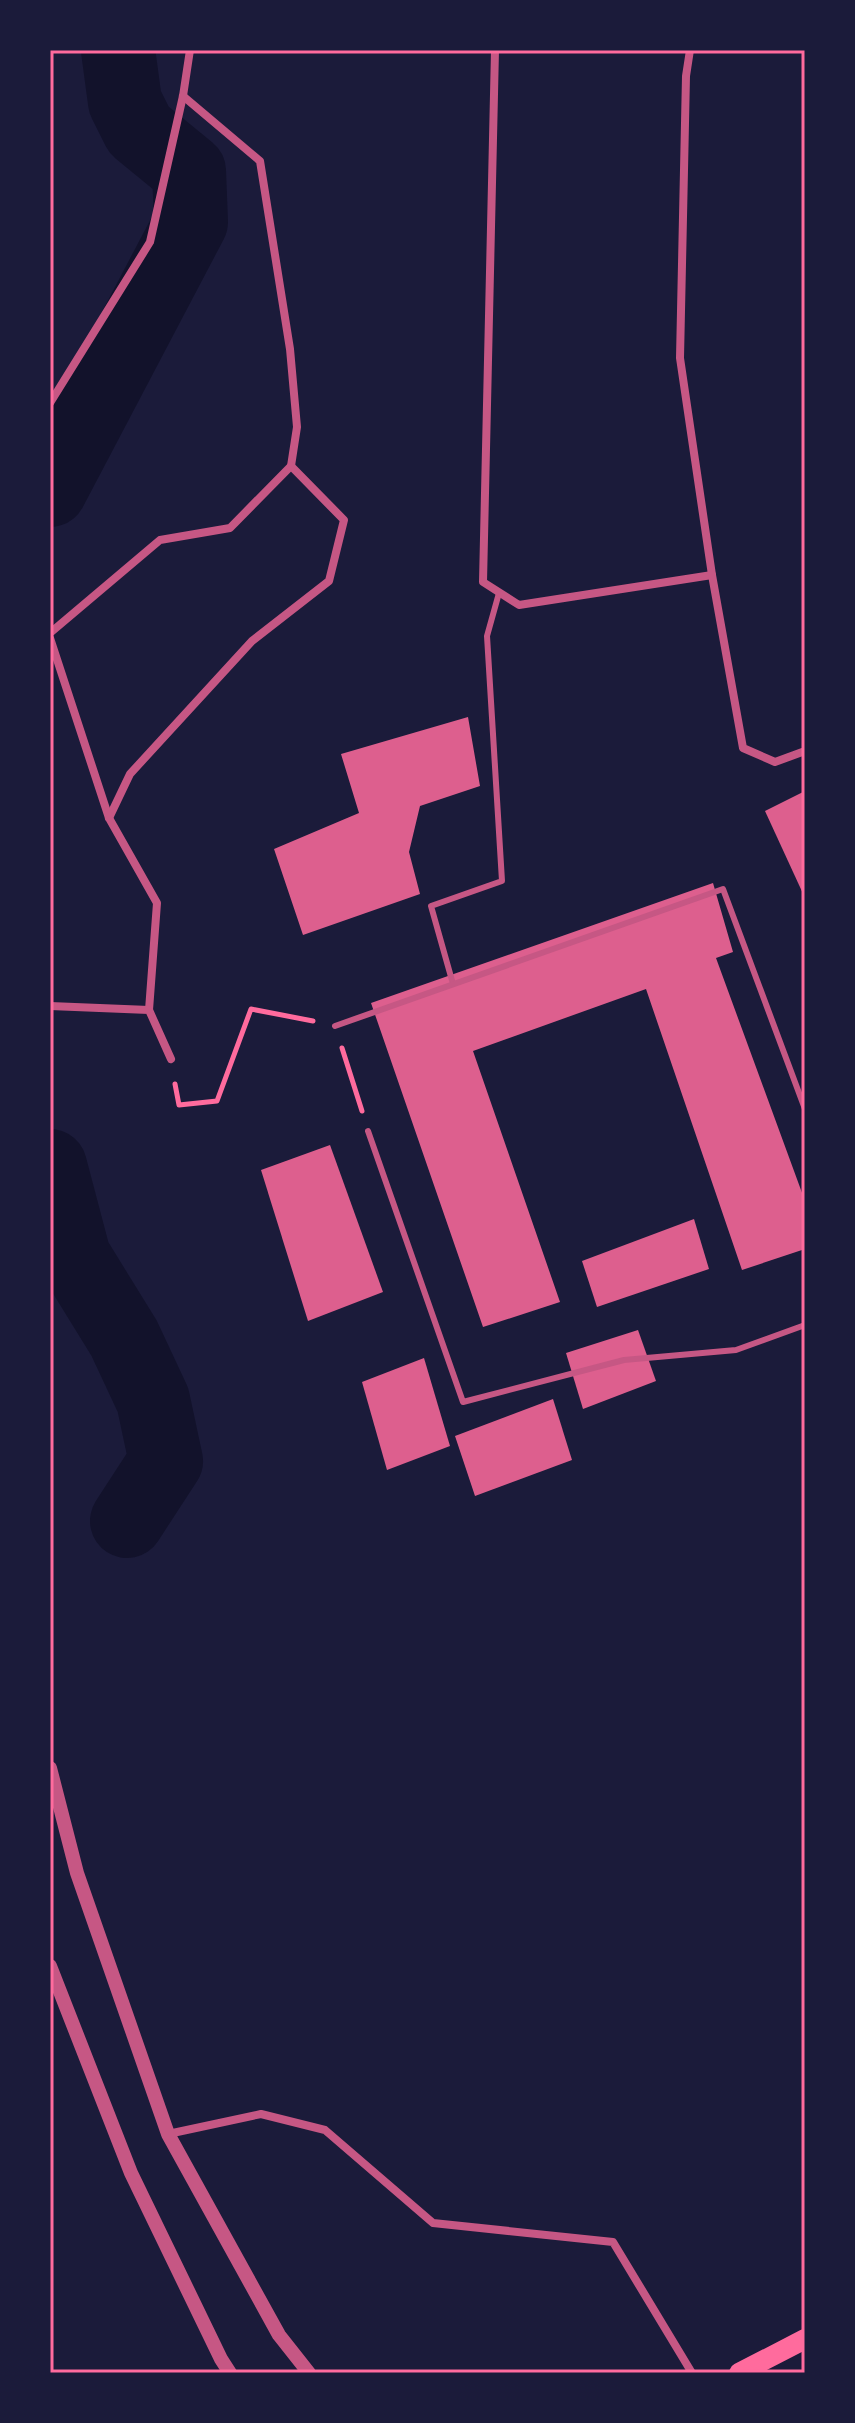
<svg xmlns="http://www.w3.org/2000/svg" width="855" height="2423" font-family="'Noto Sans',sans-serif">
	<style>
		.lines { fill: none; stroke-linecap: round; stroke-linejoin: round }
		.river { stroke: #12122b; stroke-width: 74 }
		.building { fill: #dd5f8e }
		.path { stroke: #ff6b9d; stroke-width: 5 }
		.service { stroke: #c65784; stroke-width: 6 }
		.minor { stroke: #c65784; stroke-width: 8 }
		.tertiary { stroke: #c65784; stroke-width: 14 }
		.primary { stroke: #ff6b9d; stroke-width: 20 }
		.neatline { fill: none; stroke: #ff6b9d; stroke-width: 3 }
	</style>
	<rect width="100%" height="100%" fill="#1b1b3a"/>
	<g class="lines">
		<g class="river">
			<polyline points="50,490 191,222 189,171 139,130 125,102 118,50"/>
			<polyline points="50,1166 74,1257 124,1338 153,1400 166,1461 127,1521"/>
		</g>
	</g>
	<g class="building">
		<polygon points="468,717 480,786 420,806 409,852 420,894 303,935 274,849 359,813 341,754"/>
		<polygon points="805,791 805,898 765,811"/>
		<polygon points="713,883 733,952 716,958 805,1201 805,1249 742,1270 646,989 473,1051 560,1302 483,1327 371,1003"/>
		<polygon points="330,1145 383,1292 308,1321 261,1170"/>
		<polygon points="694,1219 709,1269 597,1307 582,1261"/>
		<polygon points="638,1330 656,1381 583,1409 566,1353"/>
		<polygon points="424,1358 450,1446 387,1470 362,1382"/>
		<polygon points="553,1399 572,1460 475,1496 455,1436"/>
	</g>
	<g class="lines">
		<g class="path">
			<polyline points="342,1048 362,1111"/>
			<polyline points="175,1084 179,1105 217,1101 251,1009 313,1021"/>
		</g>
		<g class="service">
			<polyline points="453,984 431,906 502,881 487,636 499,593"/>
			<polyline points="335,1026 723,889 805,1109"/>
			<polyline points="368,1131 463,1402 624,1360 736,1350 805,1325"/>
		</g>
		<g class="minor">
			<polyline points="495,50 483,582 519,605 712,575"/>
			<polyline points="690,50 686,76 680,358 712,575 743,748 775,762 805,751"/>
			<polyline points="183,96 260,161 290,349 297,427 291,466"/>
			<polyline points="50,403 150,242 183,96 190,50"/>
			<polyline points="50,633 160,540 230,528 291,466 344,520 329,581 252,641 130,774 109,818"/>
			<polyline points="50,638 109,818 157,903 149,1010"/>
			<polyline points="50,1006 149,1010 171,1059"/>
			<polyline points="168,2134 261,2114 325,2130 433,2223 613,2242 692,2373"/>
		</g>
		<g class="tertiary">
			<polyline points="50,1768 77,1873 168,2134 279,2335 309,2373"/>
			<polyline points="50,1966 131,2173 221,2359 230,2373"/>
		</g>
		<polyline class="primary" points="739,2373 805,2339"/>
	</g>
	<rect width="855" height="2423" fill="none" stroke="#1b1b3a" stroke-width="104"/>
	<rect x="52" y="52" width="751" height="2319" class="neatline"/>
</svg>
